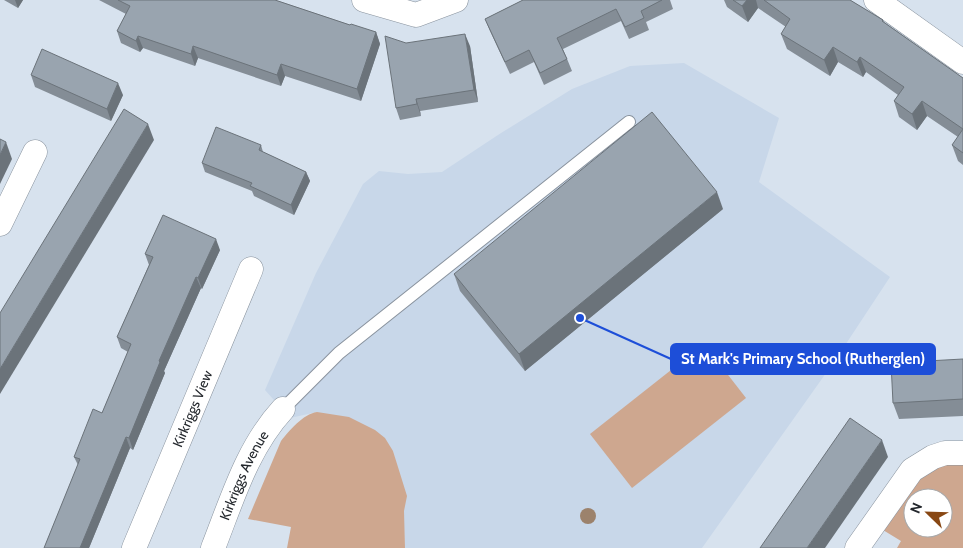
<svg xmlns="http://www.w3.org/2000/svg" width="963" height="548" font-family="Cabin,sans-serif">
	<style>
		.built { fill: #c8d7e9 }
		.green { fill: #cea78f; fill-rule: evenodd }
		.lines { fill: none; stroke-linecap: round; stroke-linejoin: round }
		.lane-casing { stroke: #89939e; stroke-width: 14 }
		.street-casing { stroke: #89939e; stroke-width: 25 }
		.lane { stroke: #fff; stroke-width: 12 }
		.street { stroke: #fff; stroke-width: 24 }
		.tree { fill: #9c826c }
		.wall { fill: #848d96 }
		.shaded-wall { fill: #6b737a }
		.building { fill: #99a4af; stroke: #6b737a }
		.labels { text-anchor: middle; dominant-baseline: central; stroke-width: 4.5; stroke-linejoin: round; paint-order: stroke }
		.street-label { font-size: 14px; fill: #24282d; stroke: #fff }
		.leader { fill: none; stroke: #1d4ed8; stroke-width: 2 }
		.callout-dot { fill: #1d4ed8; stroke: #fff; stroke-width: 2 }
		.callout { fill: #1d4ed8; stroke: #1d4ed8; stroke-width: 2 }
		.callout-label { font-size: 15px; text-anchor: middle; font-weight: bold; fill: #fff }
	</style>
	<rect width="100%" height="100%" fill="#d7e2ee"/>
	<polygon class="built" points="684,63 779,118 759,182 890,277 836,359 702,548 405,548 402,483 393,451 317,412 290,418 265,390 316,273 363,184 379,171 408,174 442,172 501,133 572,89 630,66"/>
	<g class="green">
		<polygon points="704,344 746,398 632,488 590,434"/>
		<path d="M317 412 349 417 375 430 385 438 393 451 407 496 404 511 405 548H287L291 527 248 519 281 441C289 431 303 414 317 412Z"/>
		<path d="M963 461V548H897L901 541 883 530 914 482 934 466ZM913 498H943V528H913Z"/>
	</g>
	<g class="lines">
		<defs>
			<polyline id="lane" points="283,409 339,353 629,122"/>
			<g id="street">
				<polyline points="364,0 416,15 456,0"/>
				<polyline points="876,0 963,62"/>
				<polyline points="0,224 35,152"/>
				<path id="s1" d="M134 548 251 269"/>
				<path id="s2" d="M213 548C232 500 247 448 283 409"/>
				<polyline points="857,548 912,470 933,457 945,453 963,453"/>
			</g>
		</defs>
		<use href="#lane" class="lane-casing"/>
		<use href="#street" class="street-casing"/>
		<use href="#lane" class="lane"/>
		<use href="#street" class="street"/>
	</g>
	<circle class="tree" cx="588" cy="516" r="8"/>
	<g class="wall">
		<polygon points="4,0 23,0 18,8"/>
		<polygon points="99,0 275,0 350,25 376,32 380,44 361,101 285,76 281,86 198,58 195,66 143,48 140,52 121,43 117,31 126,14"/>
		<polygon points="523,0 670,0 673,9 646,22 649,30 629,39 621,21 563,49 572,71 544,85 534,62 510,74 490,31 485,19"/>
		<polygon points="724,0 850,0 883,20 884,22 963,78 963,165 958,161 952,145 958,137 927,116 917,130 899,117 894,101 898,95 866,72 863,77 838,62 830,76 787,49 781,34 786,27 758,8 748,22 727,7"/>
		<polygon points="406,43 470,46 478,102 420,111 421,116 400,120 396,108"/>
		<polygon points="31,75 123,95 111,121 35,87"/>
		<polygon points="261,145 263,152 306,172 310,181 294,215 254,196 252,191 205,172 202,163"/>
		<polygon points="723,209 525,371 460,291 454,274"/>
		<polygon points="220,250 202,289 201,288 164,371 165,373 133,450 130,448 89,548 44,548 78,465 74,457 102,413 128,352 121,348 117,337 149,265 145,254"/>
		<polygon points="963,359 963,416 899,419 893,403"/>
	</g>
	<g class="shaded-wall">
		<polygon points="15,0 23,0 18,8"/>
		<polygon points="747,0 756,0 758,8 748,22 742,6"/>
		<polygon points="376,32 380,44 361,101 357,89"/>
		<polygon points="465,34 470,46 478,102 474,90"/>
		<polygon points="138,36 143,48 140,52 136,41"/>
		<polygon points="193,46 198,58 195,66 191,54"/>
		<polygon points="833,47 838,62 830,76 824,60"/>
		<polygon points="860,57 866,72 863,77 857,62"/>
		<polygon points="281,64 285,76 281,86 277,75"/>
		<polygon points="118,83 123,95 111,121 107,109"/>
		<polygon points="416,99 420,111 421,116 417,104"/>
		<polygon points="922,101 927,116 917,130 912,114"/>
		<polygon points="148,124 154,140 0,394 0,369"/>
		<polygon points="6,142 12,159 0,184 0,155"/>
		<polygon points="306,172 310,181 294,215 291,205"/>
		<polygon points="717,192 723,209 525,371 519,354"/>
		<polygon points="216,239 220,250 202,289 198,278"/>
		<polygon points="196,277 201,288 164,371 165,373 133,450 129,438 159,361"/>
		<polygon points="126,437 130,448 89,548 80,548"/>
		<polygon points="882,440 888,457 825,548 807,548"/>
	</g>
	<g class="building">
		<polygon points="118,0 275,0 350,25 351,24 376,32 357,89 281,64 277,75 193,46 191,54 138,36 136,41 117,31 130,6"/>
		<polygon points="523,0 662,0 641,11 644,18 625,27 616,9 557,38 567,59 540,73 529,50 505,62 485,19"/>
		<polygon points="733,0 747,0 742,6"/>
		<polygon points="764,0 850,0 883,20 882,21 963,78 963,129 922,101 912,114 894,101 904,87 860,57 857,62 833,47 824,60 781,34 790,19"/>
		<polygon points="465,34 474,90 416,99 417,104 396,108 385,36 406,43"/>
		<polygon points="42,49 118,83 107,109 31,75"/>
		<polygon points="124,109 148,124 0,369 0,313"/>
		<polygon points="652,112 717,192 519,354 454,274"/>
		<polygon points="216,127 261,145 259,150 306,172 291,205 250,186 252,183 202,163"/>
		<polygon points="963,129 963,153 952,145"/>
		<polygon points="0,139 6,142 0,155"/>
		<polygon points="163,215 216,239 198,278 196,277 159,361 160,362 129,438 126,437 80,548 44,548 80,459 74,457 93,409 102,413 131,344 117,337 153,257 145,254"/>
		<polygon points="963,359 963,399 893,403 891,363"/>
		<polygon points="850,418 882,440 807,548 760,548"/>
	</g>
	<g class="labels">
		<g class="street-label">
			<text stroke="none"><textPath href="#s1" startOffset="151">Kirkriggs View</textPath></text>
			<text stroke="none"><textPath href="#s2" startOffset="79">Kirkriggs Avenue</textPath></text>
		</g>
	</g>
	<path class="leader" d="M580 318L671 359"/>
	<circle class="callout-dot" cx="580" cy="318" r="5"/>
	<rect class="callout" x="671" y="344" width="264" height="30" rx="5"/>
	<g class="callout-label">
		<text x="803" y="364">St Mark's Primary School (Rutherglen)</text>
	</g>
	<g transform="translate(928 513) rotate(293)"><circle r="24" fill="#ffffff" stroke="#a7a9ab"/>
	<path d="M0-4L9 19L0 12L-9 19Z" fill="#884713"/>
	<text y="-8" font-size="14" font-weight="bold" text-anchor="middle" fill="#24282d">N</text>
	</g>
</svg>
